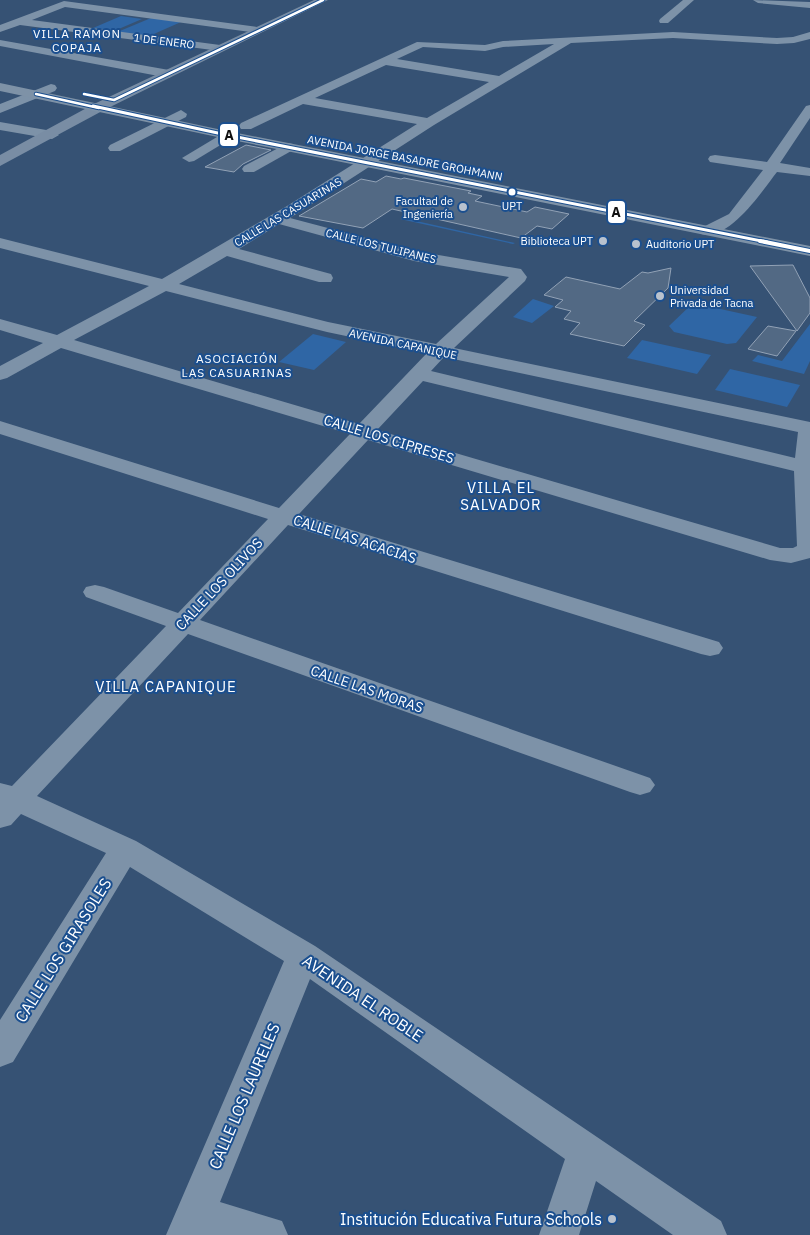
<svg xmlns="http://www.w3.org/2000/svg" width="810" height="1235" font-family="'IBM Plex Sans',sans-serif">
	<style>
		.green { fill: #2f66a5 }
		.building { fill: #526984; stroke: #92a2b6 }
		.lines { fill: none; stroke-linecap: round; stroke-linejoin: round }
		.street { fill: #7d92a8; fill-rule: evenodd }
		.secondary { fill: #798da4; fill-rule: evenodd }
		.highway { fill: #7e92a7; fill-rule: evenodd }
		.bus-1-far2-casing { stroke: #1b4f8f; stroke-width: 4.5 }
		.bus-1-far1-casing { stroke: #1b4f8f; stroke-width: 5 }
		.bus-1-casing { stroke: #1b4f8f; stroke-width: 6 }
		.bus-1-far2 { stroke: #fff; stroke-width: 2.5 }
		.bus-1-far1 { stroke: #fff; stroke-width: 3 }
		.bus-1 { stroke: #fff; stroke-width: 4 }
		.bus-dot { fill: #fff; stroke: #1b4f8f; stroke-width: 2 }
		.poi-dot { fill: #b9c2ce; stroke: #1b4f8f; stroke-width: 2 }
		.labels { text-anchor: middle; dominant-baseline: central; stroke-width: 4; stroke-linejoin: round; paint-order: stroke }
		.far-street-label { font-size: 11px; fill: #fff; stroke: #1b4f8f }
		.far-poi-label { font-size: 11px; fill: #fff; stroke: #1b4f8f; text-anchor: end }
		.far-bus-label { font-size: 11px; fill: #fff; stroke: #1b4f8f }
		.far-neighbourhood-label { font-size: 12px; letter-spacing: 1px; fill: #fff; stroke: #1b4f8f }
		.street-label { font-size: 14px; fill: #fff; stroke: #1b4f8f }
		.neighbourhood-label { font-size: 15px; letter-spacing: 1px; fill: #fff; stroke: #1b4f8f }
		.near-street-label { font-size: 16px; fill: #fff; stroke: #1b4f8f }
		.near-poi-label { font-size: 16px; fill: #fff; stroke: #1b4f8f; text-anchor: end }
		.line-badge { stroke: #1b4f8f; stroke-width: 2 }
		.pale-badge-label { font-size: 14px; text-anchor: middle; font-weight: bold; fill: #111 }
	</style>
	<rect width="100%" height="100%" fill="#365274"/>
	<g class="green">
		<polygon points="121,16 142,19 114,31 93,28"/>
		<polygon points="151,18 181,22 147,37 115,33"/>
		<polygon points="403,218 515,243 513,244 400,219"/>
		<polygon points="533,299 554,306 532,323 513,317"/>
		<polygon points="693,303 757,317 736,343 727,344 674,332 669,326"/>
		<polygon points="810,324 810,361 804,374 752,361 758,355 782,361"/>
		<polygon points="313,334 346,342 314,370 279,362"/>
		<polygon points="642,340 711,355 697,374 627,358"/>
		<polygon points="730,369 800,385 787,407 715,390"/>
	</g>
	<g class="building">
		<polygon points="246,145 271,150 243,164 234,172 205,167"/>
		<polygon points="386,176 401,179 404,178 471,191 468,193 482,196 475,201 527,212 535,207 569,214 552,229 537,226 521,238 392,209 363,228 299,216 361,179 376,182"/>
		<polygon points="793,265 810,298 810,313 797,331 750,266"/>
		<polygon points="671,268 668,288 634,321 645,325 624,346 570,334 580,323 564,319 571,311 555,307 563,300 544,295 566,277 620,289 642,272 648,273"/>
		<polygon points="768,326 796,331 777,356 748,349"/>
	</g>
	<g class="lines">
		<g class="street">
			<polygon points="683,0 694,0 668,23 660,23 659,21 660,19"/>
			<polygon points="753,0 810,2 810,8 758,3"/>
			<polygon points="64,1 257,27 262,30 257,33 65,7 32,20 220,45 226,48 220,51 20,25 0,32 0,25"/>
			<path d="M673 32 777 38 793 37 810 32V39L794 43 777 44 673 38 571 43 434 125 290 218 415 251 521 269 527 277 525 281 454 348 810 422V558L791 563 770 560 368 440 299 514 719 642 723 648 719 654 710 656 701 654 288 525 200 620 650 778 655 785 650 792 640 795 630 792 188 634 37 796 136 841 315 946 721 1221 727 1235H673L596 1181 579 1235H539L565 1159 310 979 220 1202 282 1221 288 1235H166L284 961 130 867 13 1062 0 1067V1020L106 853 21 814 11 825 0 828V783L12 786 166 626 86 597 83 592 86 587 95 585 104 587 178 613 268 519 0 434V421L279 508 350 434 61 348 7 378 0 380V366L43 343 0 330V319L57 335 149 286 0 248V238L162 279 287 206 417 124 303 104 251 129H241L239 126 241 123 417 42 485 45 503 41ZM554 44 499 76 397 59 423 47 485 51 503 47ZM386 65 489 82 427 118 315 98ZM279 224 414 261 509 277 436 344 328 322 179 284 227 256 319 282H331L333 278 331 274 239 249ZM166 291 327 332 427 353 359 424 74 340ZM444 357 798 432 795 458 431 371ZM423 381 794 471 797 546 793 548H780L377 430Z"/>
			<polygon points="0,40 169,70 175,74 169,78 0,46"/>
			<polygon points="51,84 55,85 57,88 55,91 0,113 0,104"/>
			<path d="M810 105V118L780 163 810 168V176L777 172C762 191 730 241 701 234L699 231 701 228 729 214 763 170 710 162 708 159 710 156 715 155 767 162 806 106Z"/>
			<polygon points="181,110 187,114 186,117 120,151 110,151 108,148 110,145"/>
			<polygon points="0,122 52,131 59,135 52,139 0,130"/>
			<polygon points="227,131 234,135 232,138 194,161 189,162 182,158"/>
			<polygon points="288,143 293,144 295,147 293,150 254,172 244,172 242,169 244,166"/>
		</g>
		<polygon class="secondary" points="314,0 328,0 104,110 0,166 0,155 94,104"/>
		<polygon class="highway" points="0,83 227,131 810,246 810,256 227,139 0,91"/>
		<defs>
			<g id="bus-1-far2">
				<polyline points="36,94 99,108"/>
				<polyline points="84,94 114,100 323,0"/>
			</g>
			<polyline id="bus-1-far1" points="93,106 227,135 767,242"/>
			<polyline id="bus-1" points="760,241 810,251"/>
		</defs>
		<use href="#bus-1-far2" class="bus-1-far2-casing"/>
		<use href="#bus-1-far1" class="bus-1-far1-casing"/>
		<use href="#bus-1" class="bus-1-casing"/>
		<use href="#bus-1-far2" class="bus-1-far2"/>
		<use href="#bus-1-far1" class="bus-1-far1"/>
		<use href="#bus-1" class="bus-1"/>
	</g>
	<circle class="bus-dot" cx="512" cy="192" r="4.5"/>
	<g class="poi-dot">
		<circle cx="463" cy="207" r="5"/>
		<circle cx="603" cy="241" r="5"/>
		<circle cx="636" cy="244" r="5"/>
		<circle cx="660" cy="296" r="5"/>
		<circle cx="612" cy="1219" r="5"/>
	</g>
	<g class="labels">
		<g class="far-street-label">
			<text transform="translate(164 41) rotate(7)">1 DE ENERO</text>
			<text transform="translate(405 158) rotate(11)">AVENIDA JORGE BASADRE GROHMANN</text>
			<text transform="translate(288 212) rotate(-31)">CALLE LAS CASUARINAS</text>
			<text transform="translate(381 246) rotate(14)">CALLE LOS TULIPANES</text>
			<text transform="translate(403 344) rotate(12)">AVENIDA CAPANIQUE</text>
		</g>
		<g class="far-poi-label">
			<text x="453" y="201">Facultad de<tspan x="453" dy="13">Ingeniería</tspan></text>
			<text x="593" y="241">Biblioteca UPT</text>
			<text x="646" y="244" text-anchor="start">Auditorio UPT</text>
			<text x="670" y="290" text-anchor="start">Universidad<tspan x="670" dy="13">Privada de Tacna</tspan></text>
		</g>
		<g class="far-bus-label">
			<text x="512" y="206">UPT</text>
		</g>
		<g class="far-neighbourhood-label">
			<text x="77" y="33">VILLA RAMON<tspan x="77" dy="14">COPAJA</tspan></text>
			<text x="237" y="358">ASOCIACIÓN<tspan x="237" dy="14">LAS CASUARINAS</tspan></text>
		</g>
		<g class="street-label">
			<text transform="translate(389 439) rotate(17)">CALLE LOS CIPRESES</text>
			<text transform="translate(355 539) rotate(18)">CALLE LAS ACACIAS</text>
			<text transform="translate(219 584) rotate(-47)">CALLE LOS OLIVOS</text>
			<text transform="translate(367 689) rotate(19)">CALLE LAS MORAS</text>
		</g>
		<g class="neighbourhood-label">
			<text x="501" y="487">VILLA EL<tspan x="501" dy="17">SALVADOR</tspan></text>
			<text x="166" y="686">VILLA CAPANIQUE</text>
		</g>
		<g class="near-street-label">
			<text transform="translate(63 950) rotate(-58)">CALLE LOS GIRASOLES</text>
			<text transform="translate(363 998) rotate(34)">AVENIDA EL ROBLE</text>
			<text transform="translate(244 1096) rotate(-67)">CALLE LOS LAURELES</text>
		</g>
		<g class="near-poi-label">
			<text x="602" y="1219">Institución Educativa Futura Schools</text>
		</g>
	</g>
	<g class="line-badge">
		<rect x="219" y="123" width="20" height="24" rx="5" fill="#fff"/>
		<rect x="607" y="200" width="19" height="24" rx="5" fill="#fff"/>
	</g>
	<g class="pale-badge-label">
		<text x="229" y="140">A</text>
		<text x="616" y="217">A</text>
	</g>
</svg>
